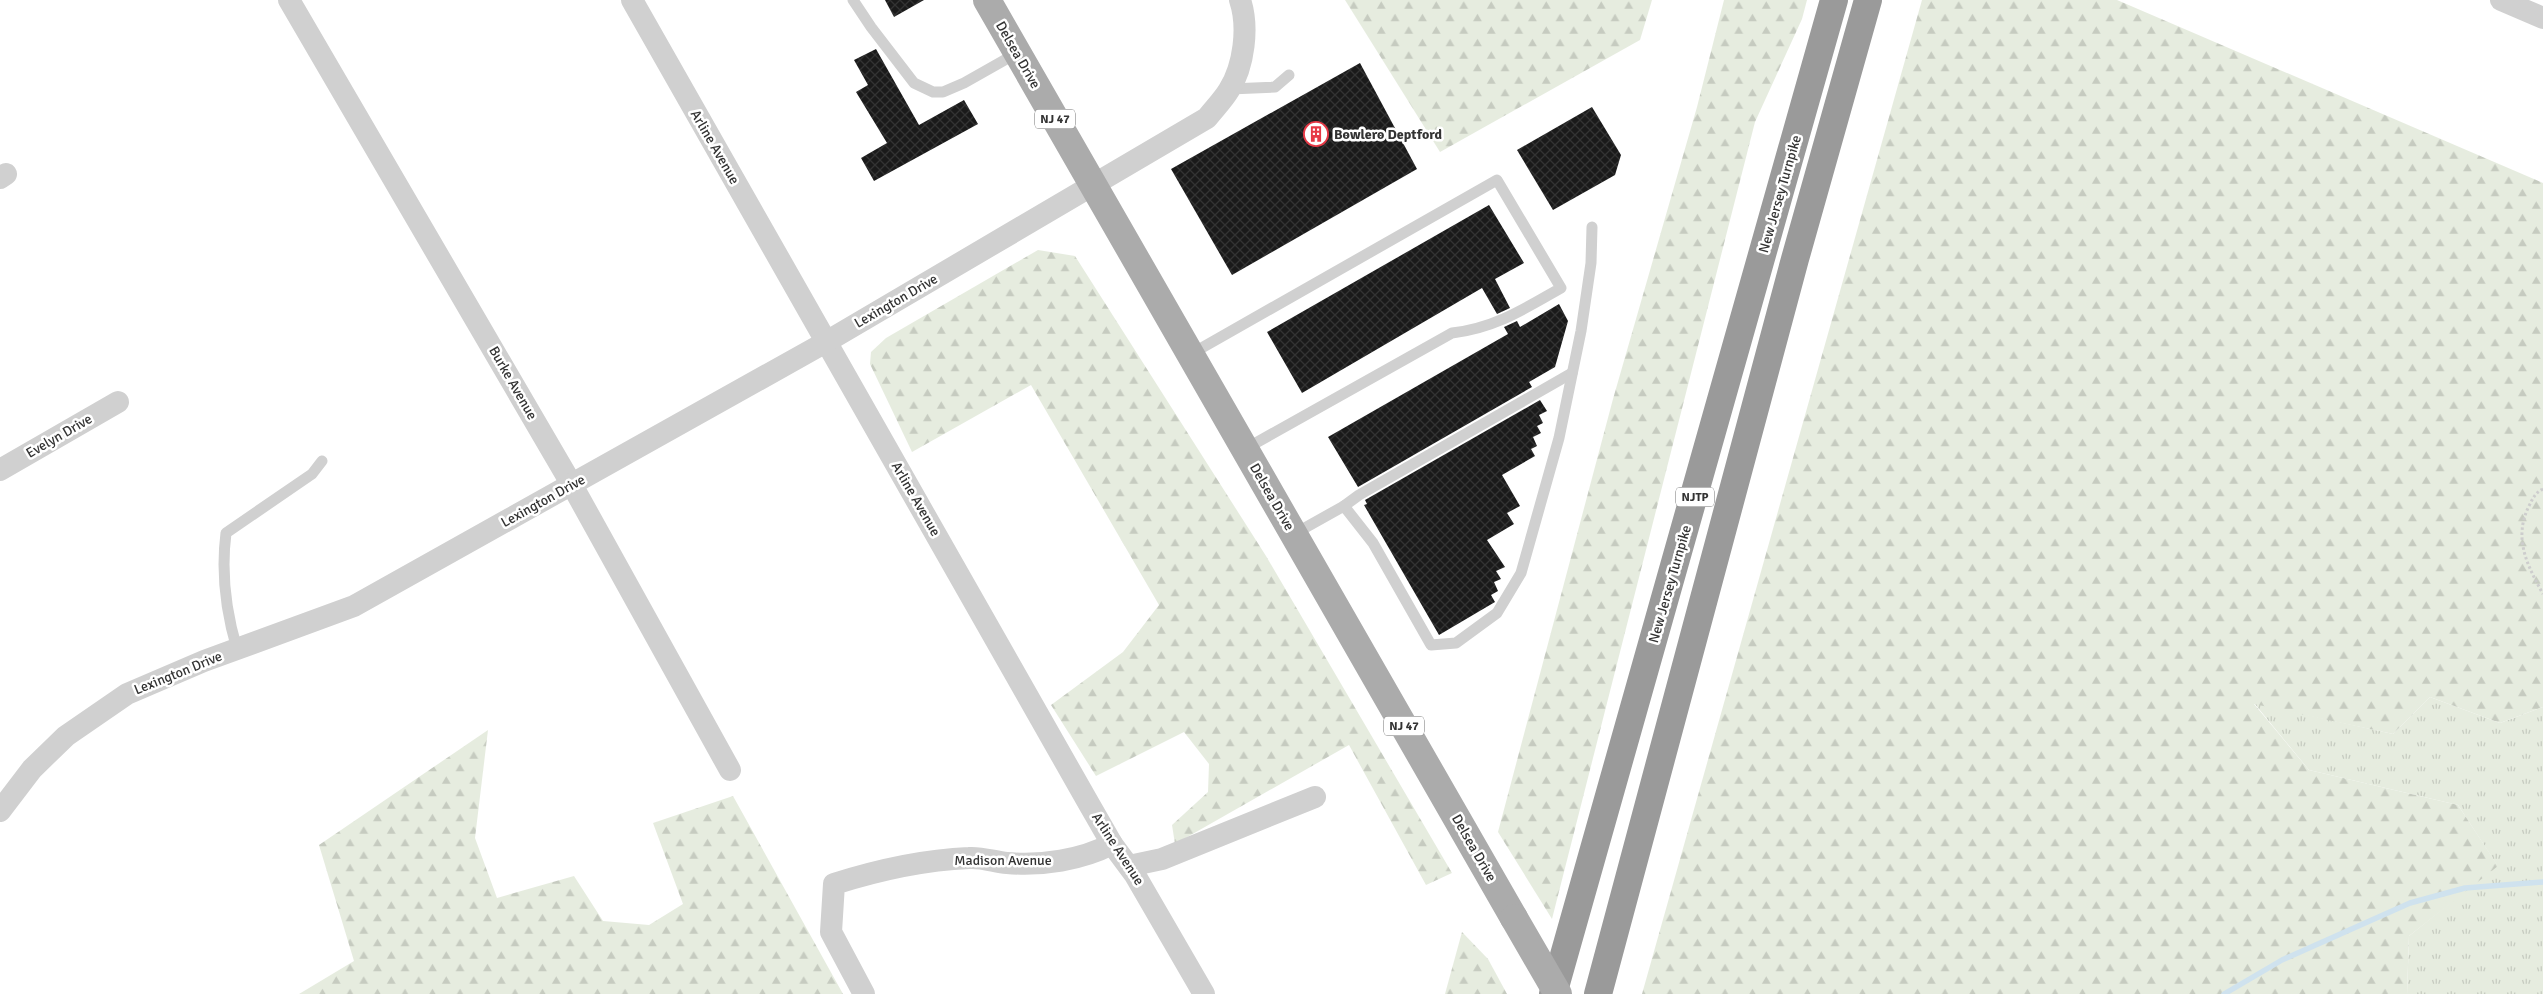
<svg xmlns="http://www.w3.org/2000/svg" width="2543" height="994" font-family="Signika,sans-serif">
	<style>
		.grass { fill: url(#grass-tufts) }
		.forest { fill: url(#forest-firs) }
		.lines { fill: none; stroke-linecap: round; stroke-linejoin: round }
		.stream { stroke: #cfe2ee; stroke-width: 5.5 }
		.building { fill: url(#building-cross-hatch) }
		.path { stroke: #cdcdcd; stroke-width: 3; stroke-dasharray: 2.5 2.5; stroke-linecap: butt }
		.lane { stroke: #d0d0d0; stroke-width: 11 }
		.street { stroke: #d0d0d0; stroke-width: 22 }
		.primary { stroke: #ababab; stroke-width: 28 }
		.highway { stroke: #9a9a9a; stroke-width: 28 }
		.primary-bridge { stroke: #ababab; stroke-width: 28 }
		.labels { text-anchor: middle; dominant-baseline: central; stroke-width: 5; stroke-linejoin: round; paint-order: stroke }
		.shield { fill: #fff; stroke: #707070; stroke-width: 1 }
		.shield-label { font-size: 12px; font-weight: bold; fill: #333 }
		.street-label { font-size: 14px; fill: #333; stroke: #fff }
		.poi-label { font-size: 14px; font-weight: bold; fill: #333; stroke: #fff; text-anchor: start }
	</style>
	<defs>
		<pattern id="grass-tufts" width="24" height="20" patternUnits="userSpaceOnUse" patternTransform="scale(1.25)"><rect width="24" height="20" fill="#e6ecdf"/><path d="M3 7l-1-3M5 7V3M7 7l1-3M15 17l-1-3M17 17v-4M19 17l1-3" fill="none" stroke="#c6cbc0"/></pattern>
		<pattern id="forest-firs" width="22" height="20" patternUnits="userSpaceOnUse" patternTransform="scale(1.25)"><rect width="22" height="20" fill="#e6ecdf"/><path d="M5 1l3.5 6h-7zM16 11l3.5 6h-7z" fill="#c6cbc0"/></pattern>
		<pattern id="building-cross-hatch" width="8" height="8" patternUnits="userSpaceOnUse" patternTransform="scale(1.25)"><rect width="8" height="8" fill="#1a1a1a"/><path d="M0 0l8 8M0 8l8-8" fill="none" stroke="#333"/></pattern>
	</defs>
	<rect width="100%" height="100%" fill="#fff"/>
	<polygon class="grass" points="2430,697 2500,723 2543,707 2543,994 2407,994 2409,936 2497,865 2458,805 2309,770 2254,703 2393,734"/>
	<g class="forest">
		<polygon points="1345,0 1652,0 1640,40 1440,152"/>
		<polygon points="1724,0 1807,0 1802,19 1755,122 1552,919 1498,832 1613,399 1697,107"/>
		<polygon points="1922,0 2117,0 2543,183 2543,707 2500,723 2430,697 2393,734 2254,704 2309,770 2458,805 2498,866 2409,936 2407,994 1642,994"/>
		<polygon points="1038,250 1075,256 1266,556 1452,873 1426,885 1349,745 1175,844 1172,825 1208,792 1209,764 1184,732 1096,776 1051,705 1123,652 1159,605 1031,385 912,452 870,364 871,352 886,338"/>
		<polygon points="488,730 475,838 497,898 574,876 603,921 649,925 683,904 653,823 733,796 843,994 299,994 354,961 319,845"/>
		<polygon points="1462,932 1488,959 1507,994 1445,994"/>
	</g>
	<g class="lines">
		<polyline class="stream" points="2224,994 2282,960 2410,903 2465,888 2543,882"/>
	</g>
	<g class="building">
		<polygon points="885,0 924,0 894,17"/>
		<polygon points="876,49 919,125 964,100 978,124 874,181 861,158 887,143 856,92 868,85 854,60"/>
		<polygon points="1360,63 1417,169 1232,275 1171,169"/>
		<polygon points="1592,107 1621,155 1615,175 1553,210 1517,150"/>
		<polygon points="1489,205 1524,263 1495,279 1510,308 1497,314 1482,288 1302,393 1267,332"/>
		<polygon points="1559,304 1568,321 1555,367 1529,382 1532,387 1358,487 1328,437 1508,334 1504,327 1517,321 1520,327"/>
		<polygon points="1540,400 1547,411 1539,415 1543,423 1537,426 1541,433 1533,437 1537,446 1531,449 1535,456 1502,475 1520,506 1507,513 1514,524 1487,540 1505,567 1496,571 1501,579 1494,582 1498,591 1491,595 1495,602 1439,635 1364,505 1367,504 1365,500"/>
	</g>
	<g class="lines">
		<path class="path" d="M2543 489C2535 493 2533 498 2529 506 2513 538 2527 565 2543 594"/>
		<g class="lane">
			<polyline points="853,0 871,27 914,83 933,92 943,92 964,83 1017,53"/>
			<polyline points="1230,89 1275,87 1289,75"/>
			<path d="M1191 354 1497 180 1561 288C1524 309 1495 328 1452 333L1245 449"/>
			<polyline points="1344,506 1359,495 1572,373"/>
			<polyline points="1294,534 1344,506 1373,543 1431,645 1456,643 1497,613 1521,573 1559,438 1581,331 1591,263 1592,227"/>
			<path d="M237 649C226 612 221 572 226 533L312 474 322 461"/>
		</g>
		<g class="street">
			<polyline points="289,0 572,485 730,770"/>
			<polyline points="632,0 1089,804 1112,844 1135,875 1204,994"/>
			<polyline points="2501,0 2543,18"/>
			<polyline points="0,178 6,174"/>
			<polyline points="0,470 118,402"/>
			<path d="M0 811 32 769 66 736 127 694 204 661 354 606 826 342 1207 118C1214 109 1223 100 1229 90 1244 66 1249 27 1240 0"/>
			<polyline points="1129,866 1162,859 1315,797"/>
			<path d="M864 994 831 932 834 884C878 870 923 860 969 858 982 857 995 862 1007 863 1042 866 1081 860 1112 844"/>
		</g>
		<polyline class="primary" points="987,0 1514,918"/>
		<g class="highway">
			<polyline points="1553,994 1834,0"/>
			<polyline points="1598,994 1795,259 1868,0"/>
		</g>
		<polyline class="primary-bridge" points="1514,918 1558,994"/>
	</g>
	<defs>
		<symbol id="building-ring" viewBox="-11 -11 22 22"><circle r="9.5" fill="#fff" stroke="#e63946" stroke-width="1.5"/><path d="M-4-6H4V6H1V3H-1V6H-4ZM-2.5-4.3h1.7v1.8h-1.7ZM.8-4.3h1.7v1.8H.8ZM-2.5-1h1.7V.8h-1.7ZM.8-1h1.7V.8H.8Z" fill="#e63946"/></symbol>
	</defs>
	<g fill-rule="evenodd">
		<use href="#building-ring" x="1302" y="120" width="28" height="28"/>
	</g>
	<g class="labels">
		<g class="shield">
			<rect x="1035" y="109.5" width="40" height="19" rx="4"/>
			<rect x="1676" y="487.5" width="38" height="19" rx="4"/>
			<rect x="1384" y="716.5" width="40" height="19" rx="4"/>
		</g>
		<g class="shield-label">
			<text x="1055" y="119">NJ 47</text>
			<text x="1695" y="497">NJTP</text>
			<text x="1404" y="726">NJ 47</text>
		</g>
		<g class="street-label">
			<text transform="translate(1018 55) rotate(60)">Delsea Drive</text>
			<text transform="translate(715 147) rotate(60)">Arline Avenue</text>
			<text transform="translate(1780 194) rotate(-74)">New Jersey Turnpike</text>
			<text transform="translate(896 301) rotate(-30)">Lexington Drive</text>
			<text transform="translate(513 383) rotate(60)">Burke Avenue</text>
			<text transform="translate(59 436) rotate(-30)">Evelyn Drive</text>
			<text transform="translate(1272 497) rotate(60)">Delsea Drive</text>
			<text transform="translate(916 499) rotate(60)">Arline Avenue</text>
			<text transform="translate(543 501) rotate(-29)">Lexington Drive</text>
			<text transform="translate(1670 584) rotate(-74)">New Jersey Turnpike</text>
			<text transform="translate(178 673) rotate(-22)">Lexington Drive</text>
			<text transform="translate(1474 848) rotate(60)">Delsea Drive</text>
			<text transform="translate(1118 849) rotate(57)">Arline Avenue</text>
			<text x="1003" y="860">Madison Avenue</text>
		</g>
		<g class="poi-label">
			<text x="1334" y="134">Bowlero Deptford</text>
		</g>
	</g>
</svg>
